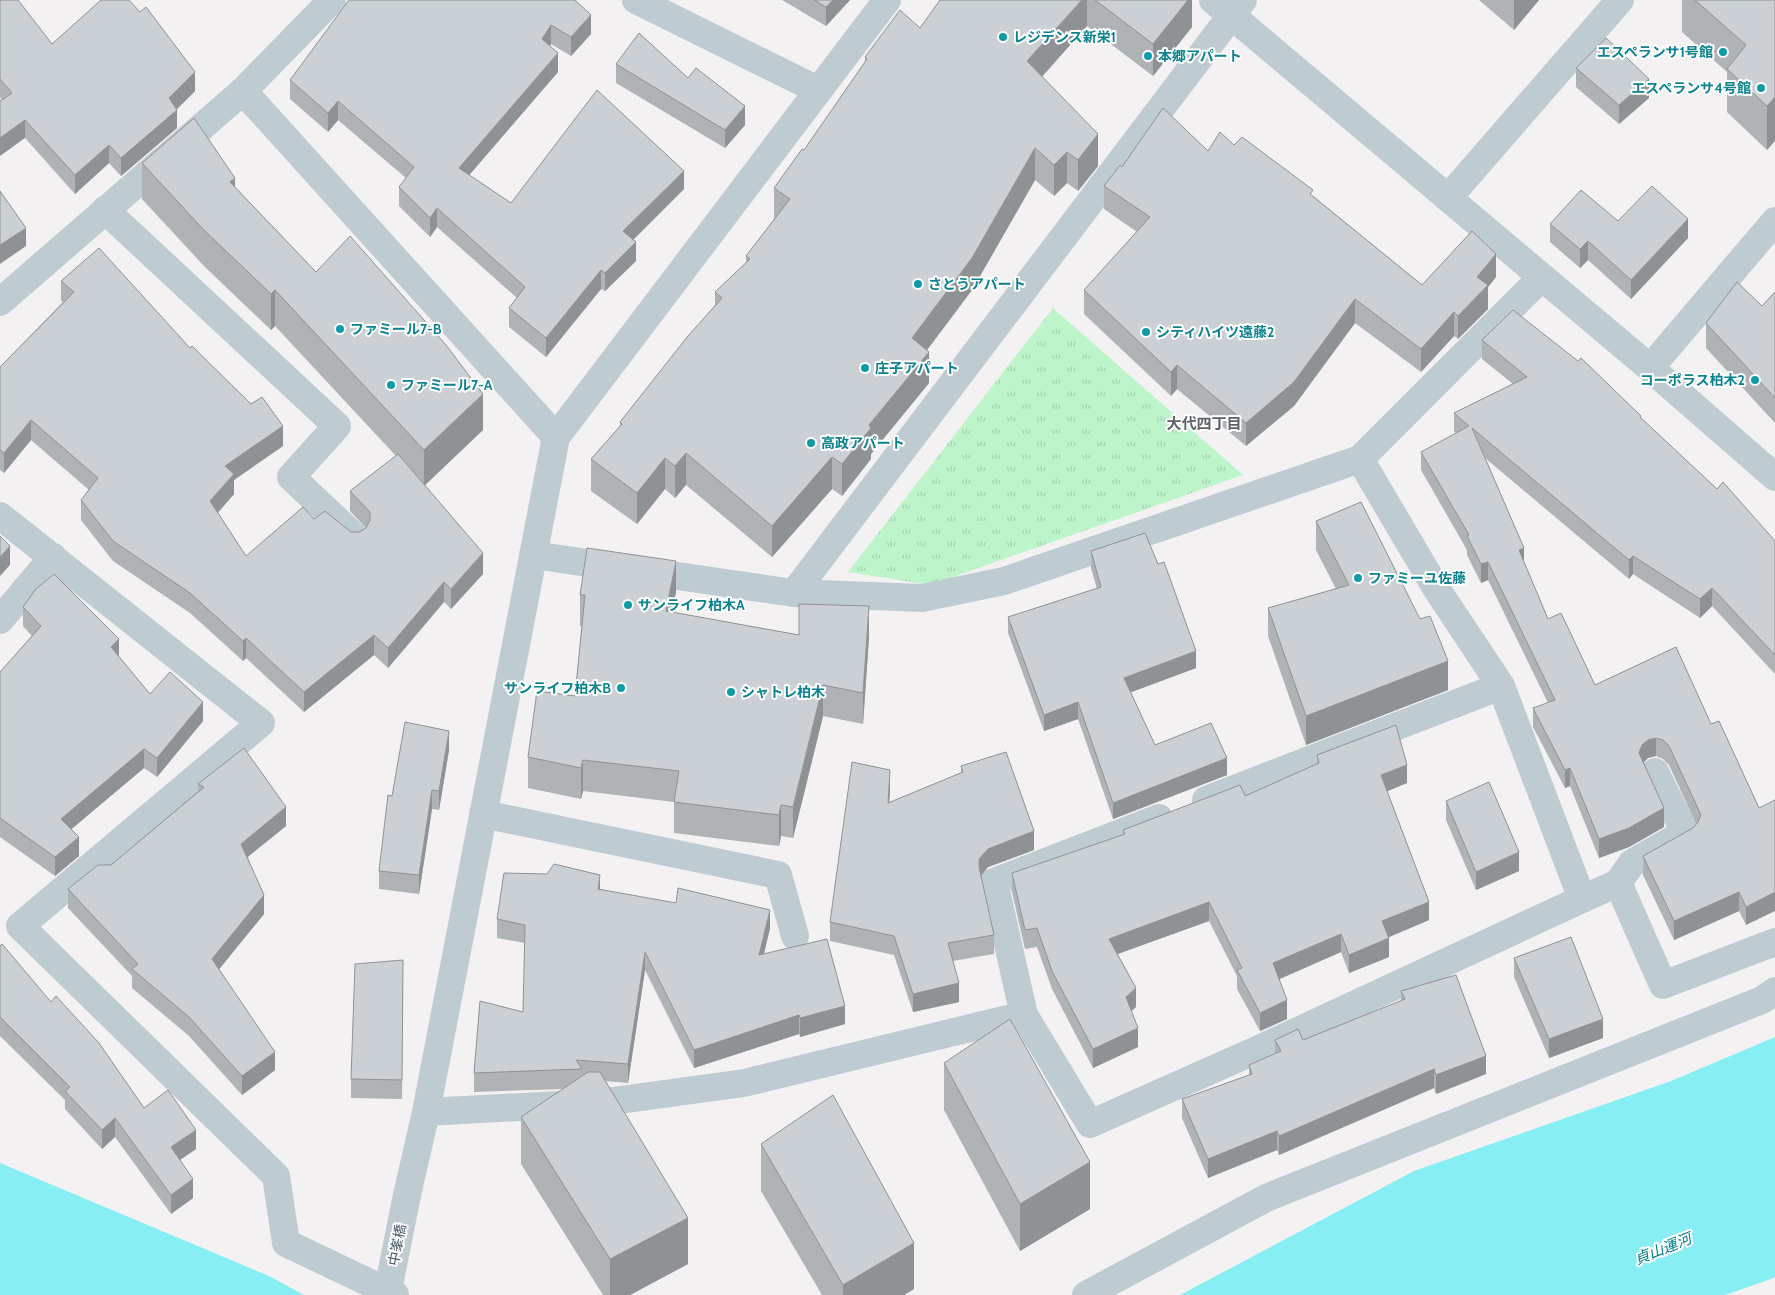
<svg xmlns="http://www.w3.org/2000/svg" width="1775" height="1295" font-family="Cabin,'Noto Sans JP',sans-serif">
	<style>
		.park { fill: url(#park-tufts) }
		.water { fill: #87eef4 }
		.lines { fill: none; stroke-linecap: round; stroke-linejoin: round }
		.street { stroke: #beccd2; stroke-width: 28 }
		.street-bridge { stroke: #beccd2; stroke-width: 28 }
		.wall { fill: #afb3b6 }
		.shaded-wall { fill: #8e9294 }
		.building { fill: #cbd0d4; stroke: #8e9294 }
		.culture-dot { fill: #0f9aa8; stroke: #fff; stroke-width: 2 }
		.labels { text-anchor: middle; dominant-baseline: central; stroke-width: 4; stroke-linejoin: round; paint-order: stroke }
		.culture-label { font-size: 14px; font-weight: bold; fill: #0d838f; stroke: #fff; text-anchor: start }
		.street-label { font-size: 14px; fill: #475961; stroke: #fff }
		.neighbourhood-label { font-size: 15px; font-weight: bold; fill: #5d6367; stroke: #fff }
		.water-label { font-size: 15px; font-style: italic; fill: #058188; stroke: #fff }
	</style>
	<defs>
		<pattern id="park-tufts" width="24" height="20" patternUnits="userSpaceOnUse" patternTransform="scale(1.25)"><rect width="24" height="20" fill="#bef4ca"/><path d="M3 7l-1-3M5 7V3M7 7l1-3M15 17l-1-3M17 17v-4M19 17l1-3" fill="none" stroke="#a5d3b0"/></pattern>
	</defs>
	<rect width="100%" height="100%" fill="#f4f1f2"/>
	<polygon class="park" points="1053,308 1243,475 930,585 848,572"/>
	<g class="water">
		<polygon points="1775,1037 1775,1277 1771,1279 1725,1295 1180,1295 1414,1171 1671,1081"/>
		<polygon points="0,1163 269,1276 304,1295 0,1295"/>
	</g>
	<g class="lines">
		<g class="street">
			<polyline points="636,0 818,90"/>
			<polyline points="1213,0 1650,368 1775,477"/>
			<polyline points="243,91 556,437"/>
			<polyline points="1448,198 1620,0"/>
			<polyline points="105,210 337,426 291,477 355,537"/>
			<polyline points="0,302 243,91 332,0"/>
			<polyline points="1650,368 1775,221"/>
			<polyline points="0,516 261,723 20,926 276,1176 286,1243 395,1295"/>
			<polyline points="533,555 794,593 922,598 1004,581 1360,459 1541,278"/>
			<polyline points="794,593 1243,0"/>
			<polyline points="0,620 53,557"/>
			<polyline points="1206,800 1501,686"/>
			<polyline points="483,814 778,875 795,936"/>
			<polyline points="1618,883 1632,863 1685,833 1655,772"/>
			<polyline points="1582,899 1618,883 1663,985 1775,942"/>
			<polyline points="1024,1015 994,882 1159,818"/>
			<polyline points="426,1112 598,1103 744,1083 1024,1015 1090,1124 1259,1049 1582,899 1501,686 1436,588 1360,459"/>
			<polyline points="407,1195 426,1112 556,437 887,0"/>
			<polyline points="1086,1295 1266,1198 1762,1000 1775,991"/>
		</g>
		<polyline class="street-bridge" points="387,1295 407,1195"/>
	</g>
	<g class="wall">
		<polygon points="0,0 52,44 195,91 177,109 177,128 121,176 109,163 75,194 25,138 0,97"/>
		<polygon points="575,0 591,34 571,56 551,44 550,46 558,72 469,175 511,203 684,189 633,240 636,261 605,291 601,289 546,357 509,327 509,308 517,298 437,227 430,237 399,206 399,187 406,178 338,120 328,132 290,99 290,80"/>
		<polygon points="782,0 850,0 826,26"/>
		<polygon points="940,0 1192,0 1192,27 1153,76 1087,26 1042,77 1098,166 1078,191 1067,183 1054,196 1035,180 972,290 927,350 929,383 871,454 871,459 842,496 832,489 772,557 686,485 675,498 665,489 637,524 591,491 591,459 620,426 620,422 715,305 715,292 746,263 746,256 774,219 774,188 804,150 865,62 865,57 920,28"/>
		<polygon points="1479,0 1539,0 1514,30"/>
		<polygon points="1682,0 1775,0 1767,150 1727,112 1727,72 1682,32"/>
		<polygon points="616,64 688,78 745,125 725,148 616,83"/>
		<polygon points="1576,68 1649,98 1619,124 1576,87"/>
		<polygon points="1208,151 1313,196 1422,285 1496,277 1488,287 1488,309 1458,339 1454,336 1421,372 1355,323 1294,406 1246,446 1177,389 1171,396 1084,314 1084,290 1137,232 1104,209 1104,186 1122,167"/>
		<polygon points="142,163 235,187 316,272 483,430 425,485 483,574 451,609 444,602 388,668 374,655 304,712 246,658 243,661 190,613 113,561 81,520 81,500 89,490 31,440 4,473 0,470 0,367 63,302 61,301 61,281 190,348 283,446 234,480 234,494 218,513 246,556 314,519 351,532 359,532 366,528 350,511 350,491 396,456 275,326 271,330 204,266 142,199"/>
		<polygon points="1618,221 1688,238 1631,299 1588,260 1580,268 1550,242 1550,224"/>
		<polygon points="1775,292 1775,423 1706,348 1706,323 1762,306"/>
		<polygon points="1482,340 1641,419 1717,489 1775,541 1775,674 1712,606 1700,618 1633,574 1629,579 1485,458 1524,563 1548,619 1595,685 1711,724 1759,808 1746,925 1739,911 1674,940 1643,875 1643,856 1693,828 1696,824 1669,765 1663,759 1656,756 1648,758 1644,762 1664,827 1629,847 1599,858 1570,786 1565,788 1533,727 1533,708 1548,703 1488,580 1481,583 1467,555 1467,550 1421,470 1421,452 1456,433 1454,432 1454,413 1513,384 1482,359"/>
		<polygon points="1316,521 1448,690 1306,745 1268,636 1268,608 1336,589 1316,550"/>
		<polygon points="1091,551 1196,668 1130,692 1155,745 1227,775 1113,819 1078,719 1044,731 1008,633 1008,617 1097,589 1091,568"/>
		<polygon points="676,592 672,612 799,635 869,637 863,724 823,716 793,838 781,836 779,846 674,833 674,802 583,791 581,799 528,788 528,757 575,696 582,626 580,626 580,595"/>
		<polygon points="23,607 119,657 150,694 203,721 157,777 144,768 71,829 79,856 55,876 0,837 0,672 32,636 23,626"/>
		<polygon points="449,750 439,810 432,809 419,894 379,889 379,871 392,796"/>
		<polygon points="1317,755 1407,783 1387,791 1429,920 1389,937 1389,957 1349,973 1341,952 1279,979 1287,1019 1260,1031 1237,989 1237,976 1209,921 1118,954 1136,1007 1131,1011 1138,1047 1093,1068 1052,989 1037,947 1025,949 1012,892 1012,873 1123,835 1123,830 1245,796 1317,764"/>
		<polygon points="961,766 1034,850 988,867 981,876 994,935 994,954 953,961 959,1002 913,1012 894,955 830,941 830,922 890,789 889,803 961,773"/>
		<polygon points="198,784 286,826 248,857 264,914 219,969 275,1070 242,1095 189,1036 132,988 132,976 68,908 68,889 111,865 198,791"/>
		<polygon points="1446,801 1519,871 1476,890 1446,820"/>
		<polygon points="600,889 770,928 764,954 845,1024 800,1037 799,1034 694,1068 645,970 628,1083 606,1081 688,1264 630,1295 603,1295 521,1164 521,1117 563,1089 474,1092 474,1073 523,1012 525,943 497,938 497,919"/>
		<polygon points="0,946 144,1108 196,1149 180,1160 193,1198 171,1214 115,1137 102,1149 65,1109 65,1100 0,1036"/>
		<polygon points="1514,958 1603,1038 1549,1058 1514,977"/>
		<polygon points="403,960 402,1099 351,1098 351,1079"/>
		<polygon points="1401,991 1486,1074 1436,1094 1434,1088 1279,1155 1277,1150 1208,1178 1182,1118 1182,1099 1249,1075 1249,1065 1275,1054 1275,1040 1303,1040 1401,1001"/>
		<polygon points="944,1063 1090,1209 1020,1251 944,1110"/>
		<polygon points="761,1144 914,1289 904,1295 822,1295 761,1191"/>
	</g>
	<g class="shaded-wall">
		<polygon points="833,0 850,0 826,26 826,7"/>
		<polygon points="1082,0 1087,0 1087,26 1027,93 1027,61"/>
		<polygon points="1188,0 1192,0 1192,27 1153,76 1153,44"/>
		<polygon points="1514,0 1539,0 1514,30"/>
		<polygon points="591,15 591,34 571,56 571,37"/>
		<polygon points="551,25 551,44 542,57 542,39"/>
		<polygon points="558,53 558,72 459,187 459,168"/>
		<polygon points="195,72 195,91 173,113 177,110 177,128 121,176 121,158 169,98"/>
		<polygon points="1649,79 1649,98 1619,124 1619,105"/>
		<polygon points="1775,97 1775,141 1767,150 1767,106"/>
		<polygon points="338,101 338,120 328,132 328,113"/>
		<polygon points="745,106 745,125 725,148 725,130"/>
		<polygon points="25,120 25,138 0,156 0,138"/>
		<polygon points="1098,134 1098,166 1078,191 1078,160"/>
		<polygon points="109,145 109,163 75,194 75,175"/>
		<polygon points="1035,148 1035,180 972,290 912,370 912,338"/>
		<polygon points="1067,152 1067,183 1054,196 1054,165"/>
		<polygon points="684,171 684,189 623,250 623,231"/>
		<polygon points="235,178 235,214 230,182"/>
		<polygon points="437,208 437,227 430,237 430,218"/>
		<polygon points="1688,219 1688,238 1631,299 1631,280"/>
		<polygon points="26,228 26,246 0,264 0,245"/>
		<polygon points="1588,241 1588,260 1580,268 1580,249"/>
		<polygon points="636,242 636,261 605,291 605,273"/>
		<polygon points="1496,254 1496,277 1488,287 1488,309 1458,339 1458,316 1477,277"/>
		<polygon points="601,270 601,289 546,357 546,338"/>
		<polygon points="275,290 275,326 271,330 271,294"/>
		<polygon points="1355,299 1355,323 1294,406 1246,446 1246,423"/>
		<polygon points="1454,312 1454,336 1421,372 1421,349"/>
		<polygon points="929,352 929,383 871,454 871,459 842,496 842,464 869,425"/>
		<polygon points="1177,365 1177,389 1171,396 1171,372"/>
		<polygon points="483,394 483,430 424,486 424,450"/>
		<polygon points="31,420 31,440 4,473 4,453"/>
		<polygon points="283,426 283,446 234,480 234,494 210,521 210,501 225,466"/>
		<polygon points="686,453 686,485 675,498 675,466"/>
		<polygon points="832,457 832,489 772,557 772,526"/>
		<polygon points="665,458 665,489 637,524 637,493"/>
		<polygon points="10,546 10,565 0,576 0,557"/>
		<polygon points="1524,548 1524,567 1519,550"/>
		<polygon points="483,553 483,574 451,609 451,589"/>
		<polygon points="1633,556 1633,574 1629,579 1629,560"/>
		<polygon points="676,561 676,592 666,642 666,611"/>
		<polygon points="1488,562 1488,580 1481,583 1481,564"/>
		<polygon points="444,582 444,602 388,668 388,648"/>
		<polygon points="1712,588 1712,606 1700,618 1700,599"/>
		<polygon points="869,606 869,637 863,724 863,693"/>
		<polygon points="374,635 374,655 304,712 304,692"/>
		<polygon points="246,638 246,658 243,661 243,641"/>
		<polygon points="119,639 119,657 111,647"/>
		<polygon points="1196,651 1196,668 1124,695 1124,678"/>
		<polygon points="1448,661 1448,690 1306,745 1306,716"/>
		<polygon points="823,685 823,716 793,838 793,807"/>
		<polygon points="203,702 203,721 157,777 157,758"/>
		<polygon points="1078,702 1078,719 1044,731 1044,715"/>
		<polygon points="449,731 449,750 439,810 439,791"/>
		<polygon points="1656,738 1656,756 1648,758 1642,764 1639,753 1642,745 1648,740"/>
		<polygon points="144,749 144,768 61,838 61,819"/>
		<polygon points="1227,758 1227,775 1113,819 1113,803"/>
		<polygon points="583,760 583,791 581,799 581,768"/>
		<polygon points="1407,765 1407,783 1381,794 1381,775"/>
		<polygon points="1570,768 1570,786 1565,788 1565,770"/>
		<polygon points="890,770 890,789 888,822 888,803"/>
		<polygon points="432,790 432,809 419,894 419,875"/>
		<polygon points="781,805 781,836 779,846 779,815"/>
		<polygon points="286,807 286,826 241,862 241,844"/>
		<polygon points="1664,808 1664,827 1629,847 1599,858 1599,839"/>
		<polygon points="1034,831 1034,850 988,867 979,878 979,859 988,849"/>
		<polygon points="79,837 79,856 55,876 55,857"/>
		<polygon points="1519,852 1519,871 1476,890 1476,872"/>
		<polygon points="600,875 600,894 598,889"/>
		<polygon points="1739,892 1739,911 1674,940 1674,921"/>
		<polygon points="1775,892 1775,911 1746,925 1746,907"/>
		<polygon points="264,895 264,914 212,978 212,959"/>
		<polygon points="1209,902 1209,921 1109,957 1109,939"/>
		<polygon points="1429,902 1429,920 1382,940 1382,921"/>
		<polygon points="770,910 770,928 759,974 759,955"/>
		<polygon points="1341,934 1341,952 1273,982 1273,963"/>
		<polygon points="1389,938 1389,957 1349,973 1349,955"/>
		<polygon points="645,952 645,970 628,1083 628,1064"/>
		<polygon points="959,983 959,1002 913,1012 913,994"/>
		<polygon points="1136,988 1136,1007 1126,1016 1126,997"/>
		<polygon points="1287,1000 1287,1019 1260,1031 1260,1013"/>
		<polygon points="845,1006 845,1024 800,1037 800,1018"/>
		<polygon points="799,1015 799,1034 694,1068 694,1050"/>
		<polygon points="1603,1019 1603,1038 1549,1058 1549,1039"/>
		<polygon points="1138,1028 1138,1047 1093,1068 1093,1049"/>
		<polygon points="275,1052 275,1070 242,1095 242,1076"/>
		<polygon points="1486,1056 1486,1074 1436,1094 1436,1075"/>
		<polygon points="1434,1069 1434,1088 1279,1155 1279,1136"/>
		<polygon points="115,1118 115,1137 102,1149 102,1130"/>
		<polygon points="196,1130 196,1149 171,1166 171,1147"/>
		<polygon points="1277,1131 1277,1150 1208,1178 1208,1159"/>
		<polygon points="1090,1162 1090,1209 1020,1251 1020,1204"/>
		<polygon points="193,1179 193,1198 171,1214 171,1195"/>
		<polygon points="688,1218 688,1264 630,1295 610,1295 610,1259"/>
		<polygon points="914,1243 914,1289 904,1295 843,1295 843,1285"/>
	</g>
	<g class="building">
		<polygon points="0,0 18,0 52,44 101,0 129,0 140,12 146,7 195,72 169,98 177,110 121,158 109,145 75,175 25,120 0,138 0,101 12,93 0,79"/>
		<polygon points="349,0 575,0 591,15 571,37 551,25 542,39 558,53 459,168 511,203 597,90 684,171 623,231 636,242 605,273 601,270 546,338 509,308 525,287 437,208 430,218 399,187 414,167 338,101 328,113 290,80"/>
		<polygon points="814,0 833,0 826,7"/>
		<polygon points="940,0 1082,0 1027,61 1098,134 1078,160 1067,152 1054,165 1035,148 972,258 912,338 929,352 869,425 871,428 842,464 832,457 772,526 686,453 675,466 665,458 637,493 591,459 622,424 620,422 688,336 722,298 715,292 750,259 746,256 790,199 774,188 802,149 804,150 867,59 865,57 900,10 920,28"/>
		<polygon points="1095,0 1188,0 1153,44"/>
		<polygon points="1695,0 1775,0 1775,97 1767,106 1727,69 1746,45"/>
		<polygon points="639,33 688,78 696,68 745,106 725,130 616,64"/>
		<polygon points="1606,38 1649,79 1619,105 1576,68"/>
		<polygon points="1163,108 1208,151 1220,132 1234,145 1242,137 1313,190 1310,194 1422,285 1472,231 1496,254 1477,277 1488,285 1458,316 1454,312 1421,349 1355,299 1294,382 1246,423 1177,365 1171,372 1084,290 1150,217 1104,186 1120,165 1122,167"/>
		<polygon points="194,118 235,178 230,182 316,272 350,236 446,345 483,394 424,450 275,290 271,294 204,230 142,163"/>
		<polygon points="1652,186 1688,219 1631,280 1588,241 1580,249 1550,224 1581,190 1618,221"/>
		<polygon points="0,191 26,228 0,245"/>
		<polygon points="99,248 190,348 192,346 251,404 262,397 283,426 225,466 234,474 210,501 246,556 303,507 314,519 325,511 351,532 359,532 366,528 370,520 370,512 350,491 398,454 483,553 451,589 444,582 388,648 374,635 304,692 246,638 243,641 190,593 113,541 81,500 98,478 31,420 4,453 0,450 0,367 74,292 61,281"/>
		<polygon points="1737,282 1762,306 1775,292 1775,398 1706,323"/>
		<polygon points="1513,310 1578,361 1581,358 1641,416 1640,417 1717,489 1723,482 1775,541 1775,655 1712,588 1700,599 1633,556 1629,560 1472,428 1524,548 1519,550 1548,619 1561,613 1595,685 1676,647 1711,724 1719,721 1759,808 1775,800 1775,892 1746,907 1739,892 1674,921 1643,856 1693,828 1698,822 1701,815 1669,746 1663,740 1656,738 1648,740 1642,745 1639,753 1664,808 1629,828 1599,839 1570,768 1565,770 1533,708 1555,700 1488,562 1481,564 1467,536 1469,535 1421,452 1469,426 1454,413 1527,377 1482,340"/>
		<polygon points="1361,502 1420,619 1430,616 1448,661 1306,716 1268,608 1349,585 1316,521"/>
		<polygon points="1145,533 1158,564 1164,562 1196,651 1124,678 1155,745 1211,723 1227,758 1113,803 1078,702 1044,715 1008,617 1101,587 1091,551"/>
		<polygon points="0,536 10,546 0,557"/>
		<polygon points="587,548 676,561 666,611 799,635 799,604 869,606 863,693 823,685 793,807 781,805 779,815 674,802 679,771 583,760 581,768 528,757 537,691 575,696 585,595 580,595"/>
		<polygon points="54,574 119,639 111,647 150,694 170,672 203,702 157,758 144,749 61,819 79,837 55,857 0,818 0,672 41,626 23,607 35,590"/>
		<polygon points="405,722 449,731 439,791 432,790 419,875 379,871 388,795 392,796"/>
		<polygon points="1396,725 1407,765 1381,775 1429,902 1382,921 1389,938 1349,955 1341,934 1273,963 1287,1000 1260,1013 1237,970 1242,968 1209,902 1109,939 1136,988 1126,997 1138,1028 1093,1049 1052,971 1037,928 1025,930 1012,873 1125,834 1123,830 1240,785 1245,796 1319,763 1317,755"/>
		<polygon points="244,748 286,807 241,844 264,895 212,959 275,1052 242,1076 189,1017 132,969 138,964 68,889 98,865 111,865 204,787 198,784"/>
		<polygon points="1006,752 1034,831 988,849 979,859 979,867 994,935 948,943 959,983 913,994 894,936 830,922 852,762 890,770 888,803 963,772 961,766"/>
		<polygon points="1489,782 1519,852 1476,872 1446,801"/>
		<polygon points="554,864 600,875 598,889 676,903 678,888 770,910 759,955 827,939 845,1006 800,1018 799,1015 694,1050 645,952 628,1064 576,1060 582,1069 474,1073 480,1001 523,1012 525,925 497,919 504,873 547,874"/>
		<polygon points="1571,937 1603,1019 1549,1039 1514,958"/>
		<polygon points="2,944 51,1002 56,996 99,1043 144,1108 168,1090 196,1130 171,1147 193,1179 171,1195 115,1118 102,1130 65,1091 70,1087 0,1017 0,946"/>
		<polygon points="403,960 402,1080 351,1079 355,964"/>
		<polygon points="1456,975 1486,1056 1436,1075 1434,1069 1279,1136 1277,1131 1208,1159 1182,1099 1252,1074 1249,1065 1281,1051 1275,1040 1298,1029 1303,1040 1405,999 1401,991"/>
		<polygon points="1010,1019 1090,1162 1020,1204 944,1063"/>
		<polygon points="588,1072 600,1072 688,1218 610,1259 521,1117"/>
		<polygon points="833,1095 914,1243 843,1285 761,1144"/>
	</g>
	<g class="culture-dot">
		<circle cx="1003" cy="37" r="5"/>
		<circle cx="1723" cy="52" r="5"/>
		<circle cx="1148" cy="56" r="5"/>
		<circle cx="1761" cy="88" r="5"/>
		<circle cx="918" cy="284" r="5"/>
		<circle cx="340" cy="329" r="5"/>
		<circle cx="1146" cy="332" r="5"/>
		<circle cx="865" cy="368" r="5"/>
		<circle cx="1755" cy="380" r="5"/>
		<circle cx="391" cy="385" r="5"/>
		<circle cx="811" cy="443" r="5"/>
		<circle cx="1358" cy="578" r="5"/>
		<circle cx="628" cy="605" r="5"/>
		<circle cx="621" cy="688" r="5"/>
		<circle cx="731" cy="692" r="5"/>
	</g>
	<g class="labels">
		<g class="culture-label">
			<text x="1013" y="37">レジデンス新栄1</text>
			<text x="1713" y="52" text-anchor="end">エスペランサ1号館</text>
			<text x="1158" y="56">本郷アパート</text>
			<text x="1751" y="88" text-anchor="end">エスペランサ4号館</text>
			<text x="928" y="284">さとうアパート</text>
			<text x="350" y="329">ファミール7-B</text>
			<text x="1156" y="332">シティハイツ遠藤2</text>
			<text x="875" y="368">庄子アパート</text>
			<text x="1745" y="380" text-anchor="end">コーポラス柏木2</text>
			<text x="401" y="385">ファミール7-A</text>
			<text x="821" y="443">高政アパート</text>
			<text x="1368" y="578">ファミーユ佐藤</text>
			<text x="638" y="605">サンライフ柏木A</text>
			<text x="611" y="688" text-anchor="end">サンライフ柏木B</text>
			<text x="741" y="692">シャトレ柏木</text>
		</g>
		<g class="street-label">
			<text transform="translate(397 1245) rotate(-79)">中峯橋</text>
		</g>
		<g class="neighbourhood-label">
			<text x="1204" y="424">大代四丁目</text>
		</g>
		<g class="water-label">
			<text transform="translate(1663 1249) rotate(-22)">貞山運河</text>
		</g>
	</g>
</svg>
